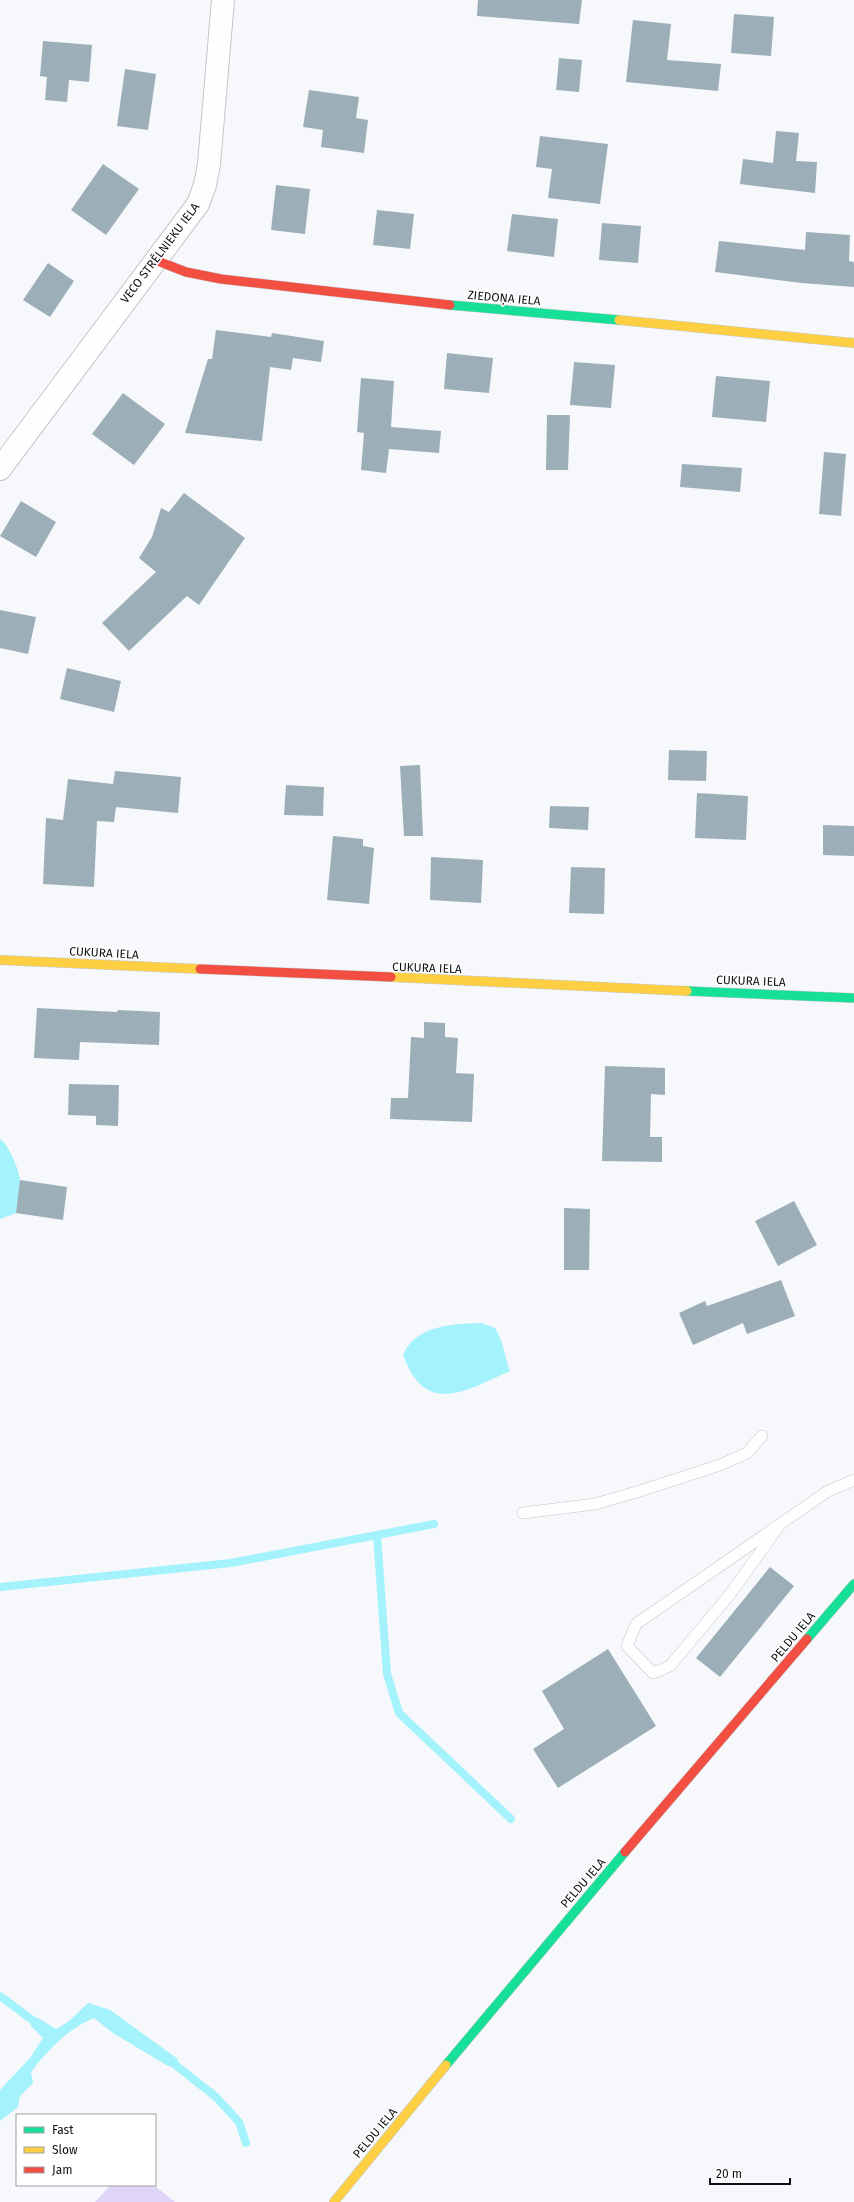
<svg xmlns="http://www.w3.org/2000/svg" width="854" height="2202" font-family="'Fira Sans',sans-serif">
	<style>
		.green { fill: #dfd5f6 }
		.water { fill: #a4f2fc }
		.lines { fill: none; stroke-linecap: round; stroke-linejoin: round }
		.stream { stroke: #a4f2fc; stroke-width: 8 }
		.building { fill: #9cafb8 }
		.lane-casing { stroke: #c4c6c9; stroke-width: 12 }
		.street-casing { stroke: #c4c6c9; stroke-width: 24 }
		.fast-casing { stroke: #c4c6c9; stroke-width: 10 }
		.slow-casing { stroke: #c4c6c9; stroke-width: 10 }
		.jam-casing { stroke: #c4c6c9; stroke-width: 10 }
		.lane { stroke: #fefefe; stroke-width: 11 }
		.street { stroke: #fefefe; stroke-width: 22 }
		.fast { stroke: #16e098; stroke-width: 9 }
		.slow { stroke: #ffcf43; stroke-width: 9 }
		.jam { stroke: #f24e42; stroke-width: 9 }
		.labels { text-anchor: middle; dominant-baseline: central; stroke-width: 3; stroke-linejoin: round; paint-order: stroke }
		.street-label { font-size: 12px; fill: #0f1012; stroke: #fff }
	</style>
	<rect width="100%" height="100%" fill="#f6f8fb"/>
	<polygon class="green" points="111,2185 154,2185 175,2202 95,2202"/>
	<g class="water">
		<path d="M0 1139C8 1143 20 1171 20 1181 20 1192 17 1203 16 1213L0 1219Z"/>
		<path d="M481 1323 495 1328C504 1342 504 1355 510 1371 465 1391 426 1417 403 1355 416 1325 452 1324 481 1323Z"/>
		<path d="M88 2003 110 2010 178 2059 177 2066H168L113 2033 94 2018C67 2029 49 2049 31 2072L33 2083 20 2096 18 2107 0 2121V2090L30 2058 43 2038 30 2025 38 2018 56 2029 68 2022Z"/>
	</g>
	<g class="lines">
		<g class="stream">
			<polyline points="377,1535 387,1674 399,1713 511,1819"/>
			<polyline points="0,1587 231,1563 434,1524"/>
			<polyline points="0,1996 43,2028"/>
			<polyline points="168,2059 216,2097 239,2122 246,2143"/>
		</g>
	</g>
	<g class="building">
		<polygon points="478,0 582,0 579,24 477,16"/>
		<polygon points="734,14 774,17 771,56 731,53"/>
		<polygon points="633,20 671,24 667,60 721,64 718,91 626,82"/>
		<polygon points="43,41 92,45 89,82 69,80 67,102 45,100 47,77 40,76"/>
		<polygon points="559,58 582,60 579,92 556,90"/>
		<polygon points="125,69 156,74 148,130 117,126"/>
		<polygon points="309,90 359,97 356,118 368,120 364,153 321,147 323,130 303,127"/>
		<polygon points="776,131 799,133 796,161 817,162 815,193 740,184 743,159 773,163"/>
		<polygon points="540,136 608,144 600,204 548,198 552,169 536,167"/>
		<polygon points="103,164 139,189 106,235 71,210"/>
		<polygon points="276,185 310,189 305,234 271,230"/>
		<polygon points="377,210 414,214 410,249 373,245"/>
		<polygon points="512,214 558,219 554,257 507,251"/>
		<polygon points="602,223 641,226 638,263 599,260"/>
		<polygon points="806,232 850,235 849,261 854,262 854,287 802,283 715,272 719,241 805,250"/>
		<polygon points="48,263 74,281 50,317 23,300"/>
		<polygon points="216,330 271,337 272,333 324,341 321,362 293,358 291,370 270,367 262,441 185,433 208,359 212,359"/>
		<polygon points="447,353 493,358 489,393 444,389"/>
		<polygon points="574,362 615,365 611,408 570,405"/>
		<polygon points="716,376 770,381 766,422 712,417"/>
		<polygon points="361,378 394,381 391,427 441,431 439,453 389,449 386,473 361,470 364,433 357,432"/>
		<polygon points="123,393 165,424 134,465 92,434"/>
		<polygon points="547,415 570,415 568,470 546,470"/>
		<polygon points="824,452 846,454 841,516 819,514"/>
		<polygon points="682,464 742,468 740,492 680,487"/>
		<polygon points="184,493 245,538 199,605 187,596 129,651 102,623 156,572 139,558 152,537 161,508 169,512"/>
		<polygon points="21,501 56,522 36,557 0,536"/>
		<polygon points="0,610 36,617 28,654 0,648"/>
		<polygon points="67,668 121,681 114,712 60,699"/>
		<polygon points="669,750 707,751 706,781 668,780"/>
		<polygon points="420,765 423,836 404,836 400,766"/>
		<polygon points="115,771 181,777 178,813 116,807 114,822 97,821 94,887 43,884 46,818 63,820 68,779 113,784"/>
		<polygon points="286,785 324,787 323,816 284,815"/>
		<polygon points="697,793 748,796 746,840 695,838"/>
		<polygon points="550,806 589,807 588,830 549,828"/>
		<polygon points="823,825 854,826 854,856 823,855"/>
		<polygon points="333,836 363,839 363,846 374,848 369,904 327,900"/>
		<polygon points="431,857 483,860 481,903 430,900"/>
		<polygon points="571,867 605,868 604,914 569,913"/>
		<polygon points="37,1008 117,1012 118,1010 160,1012 159,1045 80,1042 79,1060 34,1058"/>
		<polygon points="424,1022 445,1023 445,1037 458,1038 456,1073 474,1074 472,1122 390,1119 391,1098 408,1098 411,1037 424,1038"/>
		<polygon points="605,1066 665,1068 665,1095 651,1094 650,1137 662,1137 662,1162 602,1161"/>
		<polygon points="69,1084 119,1085 118,1126 96,1125 96,1116 68,1115"/>
		<polygon points="20,1180 67,1187 63,1220 16,1213"/>
		<polygon points="794,1201 817,1245 778,1266 755,1221"/>
		<polygon points="564,1208 590,1209 589,1270 564,1270"/>
		<polygon points="781,1280 795,1316 747,1334 743,1323 693,1345 679,1313 705,1301 707,1306"/>
		<polygon points="770,1567 794,1586 720,1677 696,1658"/>
		<polygon points="608,1649 656,1726 558,1788 533,1749 564,1729 542,1691"/>
	</g>
	<g class="lines">
		<defs>
			<g id="lane">
				<polyline points="523,1513 595,1504 640,1491 720,1465 747,1453 762,1436"/>
				<polyline points="779,1526 731,1593 670,1666 653,1673 627,1646 636,1624 828,1491 854,1480"/>
			</g>
			<polyline id="street" points="0,469 198,204 205,185 209,164 223,0"/>
			<g id="fast">
				<polyline points="450,305 619,320"/>
				<polyline points="687,991 854,998"/>
				<polyline points="807,1639 854,1584"/>
				<polyline points="446,2065 625,1852"/>
			</g>
			<g id="slow">
				<polyline points="619,320 854,343"/>
				<polyline points="0,960 200,969"/>
				<polyline points="391,977 687,991"/>
				<polyline points="334,2202 446,2065"/>
			</g>
			<g id="jam">
				<polyline points="155,260 186,272 221,279 450,305"/>
				<polyline points="200,969 391,977"/>
				<polyline points="625,1852 807,1639"/>
			</g>
		</defs>
		<use href="#lane" class="lane-casing"/>
		<use href="#street" class="street-casing"/>
		<use href="#fast" class="fast-casing"/>
		<use href="#slow" class="slow-casing"/>
		<use href="#jam" class="jam-casing"/>
		<use href="#lane" class="lane"/>
		<use href="#street" class="street"/>
		<use href="#fast" class="fast"/>
		<use href="#slow" class="slow"/>
		<use href="#jam" class="jam"/>
	</g>
	<g class="labels">
		<g class="street-label">
			<text transform="translate(160 253) rotate(-53)">VECO STRĒLNIEKU IELA</text>
			<text transform="translate(504 298) rotate(5)">ZIEDOŅA IELA</text>
			<text transform="translate(104 953) rotate(3)">CUKURA IELA</text>
			<text transform="translate(427 968) rotate(2)">CUKURA IELA</text>
			<text transform="translate(751 981) rotate(2)">CUKURA IELA</text>
			<text transform="translate(793 1637) rotate(-50)">PELDU IELA</text>
			<text transform="translate(583 1883) rotate(-49)">PELDU IELA</text>
			<text transform="translate(375 2133) rotate(-50)">PELDU IELA</text>
		</g>
	</g>
	<rect x="16" y="2114" width="140" height="72" fill="#ffffff" stroke="#9f9fa0"/>
	<rect x="24" y="2127" width="20" height="6" fill="#16e098" stroke="#9f9fa0"/>
	<text x="52" y="2134" font-size="12" fill="#0f1012">Fast</text>
	<rect x="24" y="2147" width="20" height="6" fill="#ffcf43" stroke="#9f9fa0"/>
	<text x="52" y="2154" font-size="12" fill="#0f1012">Slow</text>
	<rect x="24" y="2167" width="20" height="6" fill="#f24e42" stroke="#9f9fa0"/>
	<text x="52" y="2174" font-size="12" fill="#0f1012">Jam</text>
	<path d="M710 2178v6h80v-6" fill="none" stroke="#0f1012" stroke-width="2"/>
	<text x="716" y="2178" font-size="12" fill="#0f1012" stroke="#ffffff" stroke-width="3" paint-order="stroke">20 m</text>
</svg>
